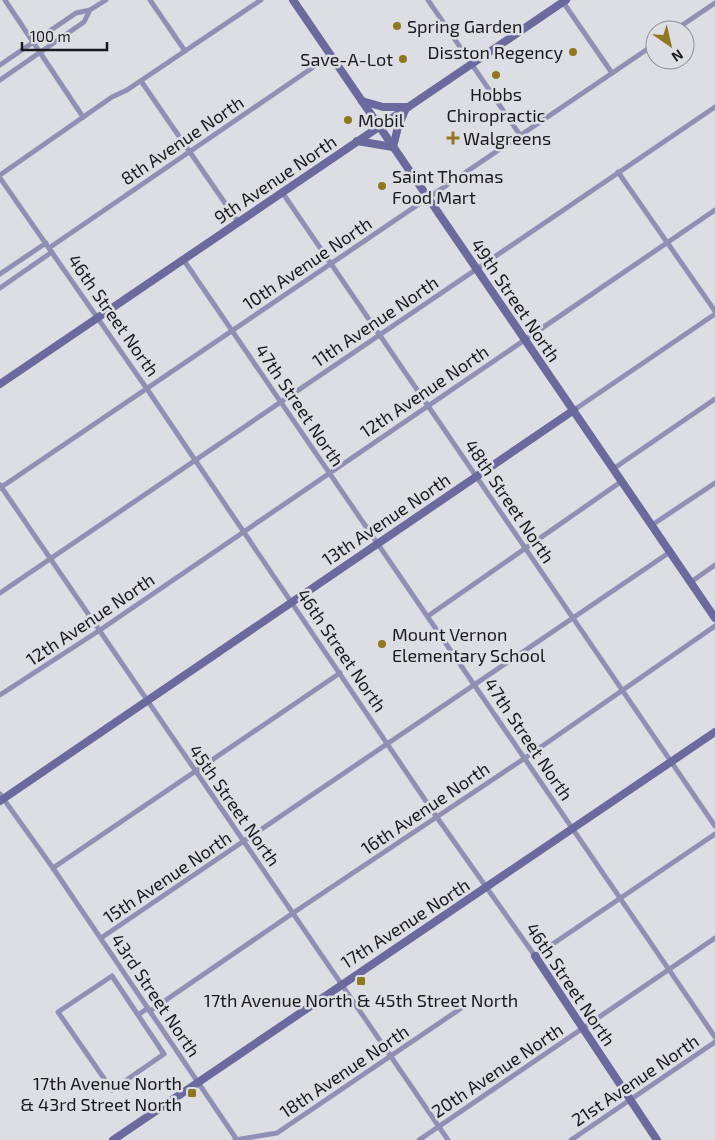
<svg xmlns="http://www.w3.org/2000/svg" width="715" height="1140" font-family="'Exo 2',sans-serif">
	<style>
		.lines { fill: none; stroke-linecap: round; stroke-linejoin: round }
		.street { stroke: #9090b4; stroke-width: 5 }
		.secondary { stroke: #6b6a9e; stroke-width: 8 }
		.poi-dot { fill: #90781e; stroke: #dddee4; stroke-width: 2 }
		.labels { text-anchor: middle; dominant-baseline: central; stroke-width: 5; stroke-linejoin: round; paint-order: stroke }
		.poi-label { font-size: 18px; fill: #1a1a1c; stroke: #dddee4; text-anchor: start }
		.street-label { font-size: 18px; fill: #1a1a1c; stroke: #dddee4 }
	</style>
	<rect width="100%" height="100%" fill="#dddee4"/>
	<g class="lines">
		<g class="street">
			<polyline points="5,0 83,117"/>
			<polyline points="150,0 185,51"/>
			<polyline points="428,0 520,135"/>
			<polyline points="563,2 612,73"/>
			<polyline points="675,30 715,3"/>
			<polyline points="0,65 76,13 90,10 106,0"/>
			<polyline points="0,80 84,22 90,10"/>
			<polyline points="141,81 238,222"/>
			<polyline points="618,172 715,311"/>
			<polyline points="0,175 112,97 127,90 261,0"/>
			<polyline points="0,178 147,389 436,816 535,956 715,834"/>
			<polyline points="282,192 715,826"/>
			<polyline points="49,248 331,55"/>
			<polyline points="183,259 715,1037"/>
			<polyline points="0,274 46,243"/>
			<polyline points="0,288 52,252"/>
			<polyline points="574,410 715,314"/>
			<polyline points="613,469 715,399"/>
			<polyline points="0,485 448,1140"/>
			<polyline points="0,488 655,44"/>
			<polyline points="652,525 715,483"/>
			<polyline points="691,582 715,565"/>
			<polyline points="0,593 715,107"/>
			<polyline points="428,616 622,481"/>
			<polyline points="0,695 100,630 715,210"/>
			<polyline points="0,794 53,868 237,1140"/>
			<polyline points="53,868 340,673"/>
			<polyline points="101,938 670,552"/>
			<polyline points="150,1011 293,913 525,758 715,626"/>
			<polyline points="138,1015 112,976 58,1012 112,1090 164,1054 138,1015 148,1008"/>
			<polyline points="235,1140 277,1133 460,1009"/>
			<polyline points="419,1140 715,938"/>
			<polyline points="571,1140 715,1042"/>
		</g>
		<g class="secondary">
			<polyline points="293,0 715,618"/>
			<polyline points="362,101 383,107 408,107"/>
			<polyline points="357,141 393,147"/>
			<polyline points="393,147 398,127 406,108"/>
			<polyline points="0,384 566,0"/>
			<polyline points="0,801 574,410"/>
			<polyline points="535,956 657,1140"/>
			<polyline points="113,1140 715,732"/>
		</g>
	</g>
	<g class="poi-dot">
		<circle cx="397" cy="26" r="5"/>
		<circle cx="573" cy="52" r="5"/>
		<circle cx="403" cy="59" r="5"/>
		<circle cx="496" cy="75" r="5"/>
		<circle cx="348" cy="120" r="5"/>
		<path d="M450.5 130.5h5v5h5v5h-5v5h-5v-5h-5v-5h5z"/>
		<circle cx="382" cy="186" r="5"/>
		<circle cx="382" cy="644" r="5"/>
		<rect x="356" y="976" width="10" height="10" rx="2.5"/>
		<rect x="187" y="1088" width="10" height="10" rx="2.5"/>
	</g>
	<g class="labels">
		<g class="poi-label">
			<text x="407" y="26">Spring Garden</text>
			<text x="563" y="52" text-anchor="end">Disston Regency</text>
			<text x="393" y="59" text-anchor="end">Save-A-Lot</text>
			<text x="496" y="94" text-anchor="middle">Hobbs<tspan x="496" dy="21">Chiropractic</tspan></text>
			<text x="358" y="120">Mobil</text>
			<text x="463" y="138">Walgreens</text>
			<text x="392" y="176">Saint Thomas<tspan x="392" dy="21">Food Mart</tspan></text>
			<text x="392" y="634">Mount Vernon<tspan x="392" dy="21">Elementary School</tspan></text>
			<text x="361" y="1000" text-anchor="middle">17th Avenue North &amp; 45th Street North</text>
			<text x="182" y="1083" text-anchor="end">17th Avenue North<tspan x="182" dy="21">&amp; 43rd Street North</tspan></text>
		</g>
		<g class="street-label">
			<text transform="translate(182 140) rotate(-34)">8th Avenue North</text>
			<text transform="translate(275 179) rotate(-34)">9th Avenue North</text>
			<text transform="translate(307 263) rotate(-34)">10th Avenue North</text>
			<text transform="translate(516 300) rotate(56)">49th Street North</text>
			<text transform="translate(114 315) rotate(55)">46th Street North</text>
			<text transform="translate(375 321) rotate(-34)">11th Avenue North</text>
			<text transform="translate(424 391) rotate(-34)">12th Avenue North</text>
			<text transform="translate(300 405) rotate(56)">47th Street North</text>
			<text transform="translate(510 501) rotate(56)">48th Street North</text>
			<text transform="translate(386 519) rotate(-34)">13th Avenue North</text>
			<text transform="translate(90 619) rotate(-34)">12th Avenue North</text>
			<text transform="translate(342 650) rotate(56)">46th Street North</text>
			<text transform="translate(529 739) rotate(56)">47th Street North</text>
			<text transform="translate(235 805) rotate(55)">45th Street North</text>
			<text transform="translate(425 808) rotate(-34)">16th Avenue North</text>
			<text transform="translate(167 877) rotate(-34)">15th Avenue North</text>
			<text transform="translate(405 923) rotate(-33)">17th Avenue North</text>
			<text transform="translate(571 984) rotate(56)">46th Street North</text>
			<text transform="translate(156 995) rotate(56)">43rd Street North</text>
			<text transform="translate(497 1070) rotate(-34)">20th Avenue North</text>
			<text transform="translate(344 1071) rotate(-34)">18th Avenue North</text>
			<text transform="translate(635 1080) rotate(-34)">21st Avenue North</text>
		</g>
	</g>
	<g transform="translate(670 45) rotate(146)"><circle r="24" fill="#dddee4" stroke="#8f9094"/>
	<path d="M0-4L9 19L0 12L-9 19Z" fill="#90781e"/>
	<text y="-8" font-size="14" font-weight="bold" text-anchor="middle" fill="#1a1a1c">N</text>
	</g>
	<path d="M22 42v8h85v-8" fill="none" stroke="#1a1a1c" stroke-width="2.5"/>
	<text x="30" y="42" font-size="15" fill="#1a1a1c" stroke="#dddee4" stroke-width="4" paint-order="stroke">100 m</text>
</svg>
